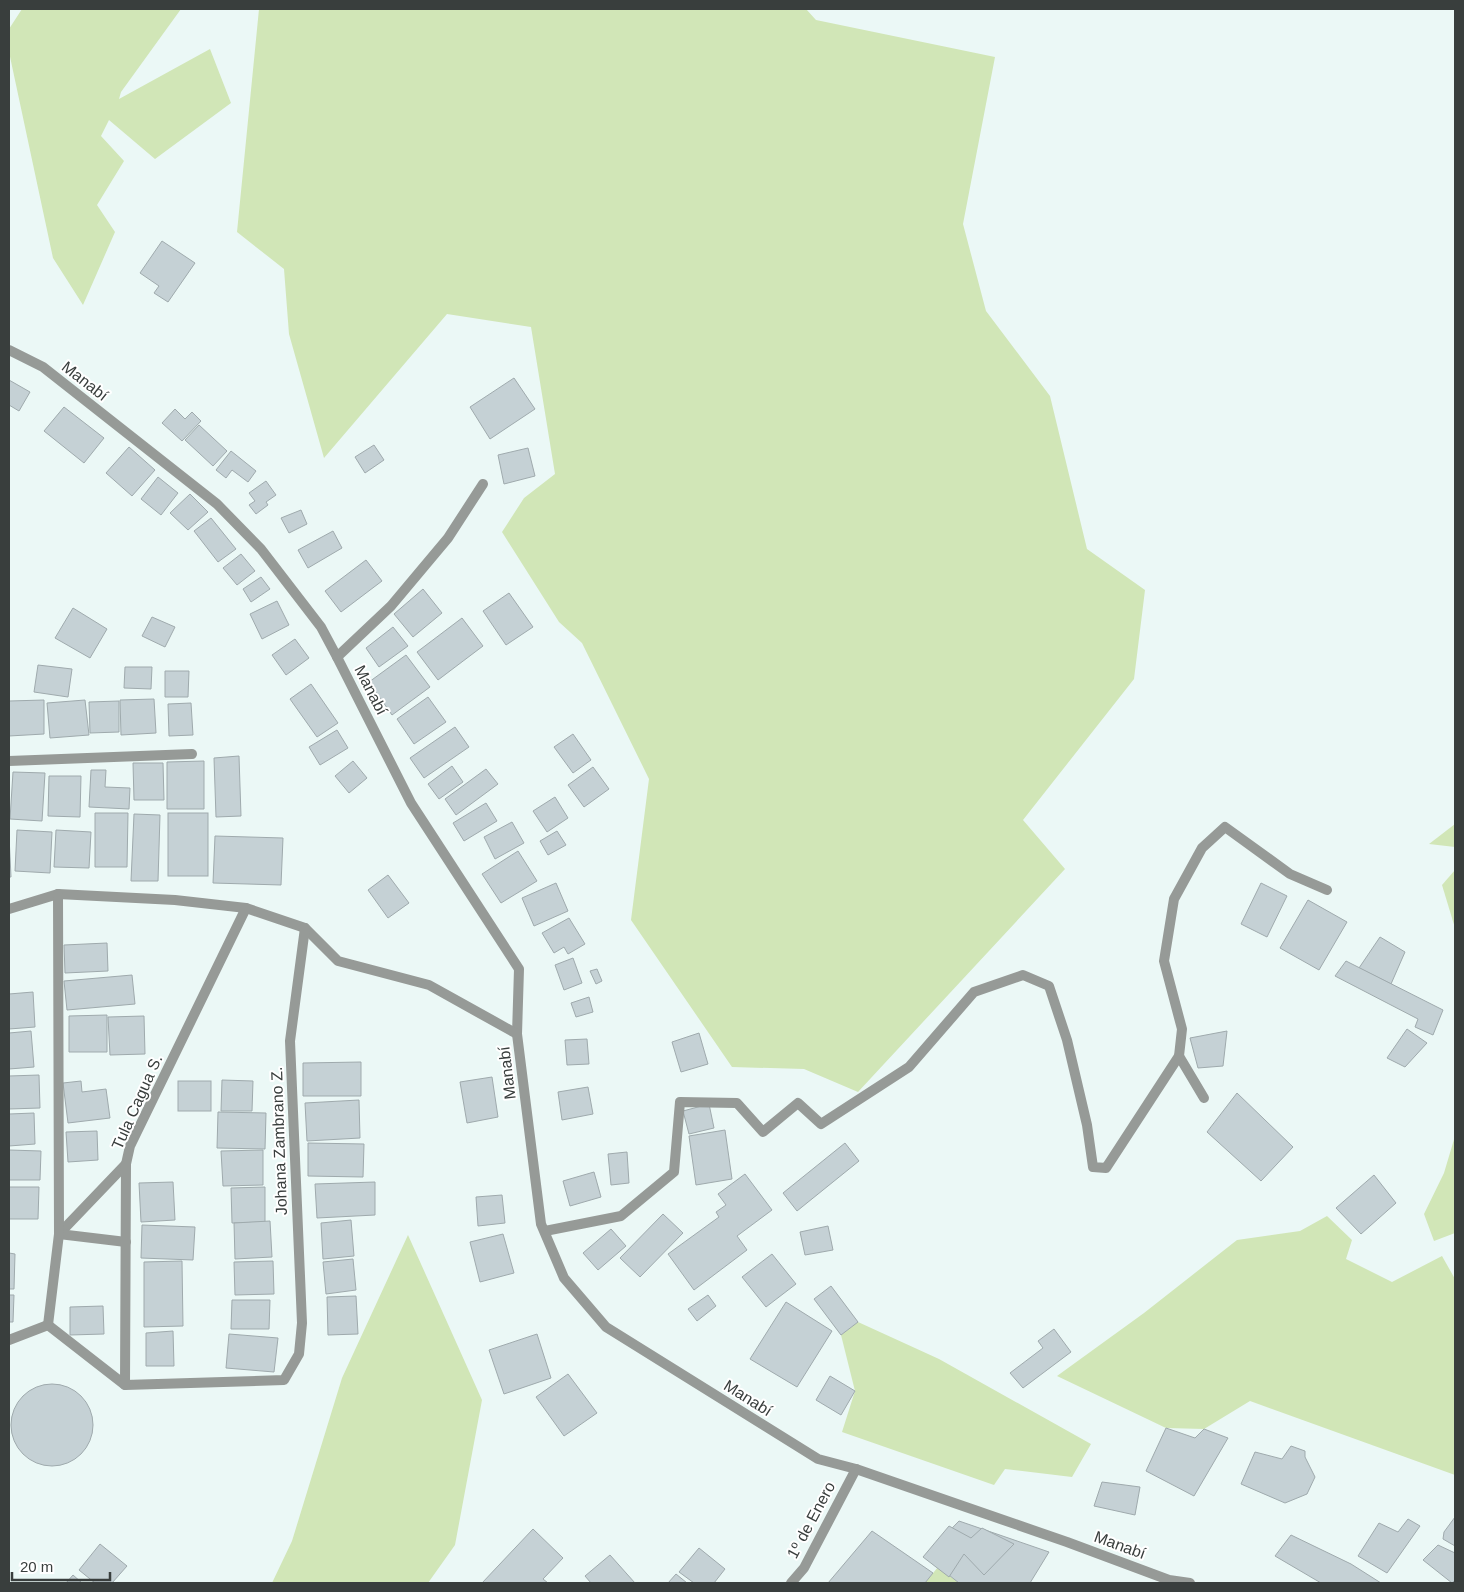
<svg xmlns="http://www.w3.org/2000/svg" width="1464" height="1592" font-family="Helvetica,sans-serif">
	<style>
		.green { fill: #d1e6b7 }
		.building { fill: #c5d1d5; stroke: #9faaad }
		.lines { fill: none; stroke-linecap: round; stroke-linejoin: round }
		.service { stroke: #969a97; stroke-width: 10 }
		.minor { stroke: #969a97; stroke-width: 10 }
		.labels { text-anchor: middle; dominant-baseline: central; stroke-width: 4; stroke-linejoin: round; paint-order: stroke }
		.street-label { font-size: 16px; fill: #393e3d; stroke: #fff }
	</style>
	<rect width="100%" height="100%" fill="#ebf8f6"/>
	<g class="green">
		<polygon points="22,9 181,9 121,92 119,99 210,49 231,103 155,159 109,120 101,136 124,161 97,205 115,232 83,305 53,258 9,52 9,29"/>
		<polygon points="259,9 806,9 816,20 995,57 963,224 986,311 1050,396 1087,549 1145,590 1134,679 1023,820 1065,869 858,1092 804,1069 732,1067 631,920 649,779 582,643 559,622 502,532 524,498 555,474 531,327 447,314 324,458 289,334 284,269 237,232"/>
		<polygon points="1455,824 1455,847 1429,844"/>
		<polygon points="1455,870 1455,928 1442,885"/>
		<polygon points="1455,1136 1455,1233 1434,1241 1424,1214 1444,1173"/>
		<polygon points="1327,1216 1352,1240 1346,1259 1392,1282 1442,1256 1455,1279 1455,1475 1250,1401 1204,1429 1166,1428 1057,1376 1144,1313 1237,1240 1300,1231"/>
		<polygon points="408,1235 482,1400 455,1545 428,1583 272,1583 292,1541 342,1378"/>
		<polygon points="858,1322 939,1359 1091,1444 1072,1477 1005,1469 994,1485 842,1432 855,1391 841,1335"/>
		<polygon points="938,1567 959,1583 925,1583"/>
	</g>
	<g class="building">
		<polygon points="162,241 195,263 168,302 154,293 159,286 140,273"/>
		<polygon points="514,378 535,409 490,439 470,407"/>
		<polygon points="9,380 30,392 19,411 9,405"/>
		<polygon points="64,407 104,438 84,463 44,431"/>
		<polygon points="175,409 185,419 192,412 201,421 182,441 162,423"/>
		<polygon points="199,425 227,451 213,466 185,440"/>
		<polygon points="374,445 384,460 365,473 355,457"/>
		<polygon points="129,447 155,470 132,496 106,473"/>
		<polygon points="528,448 535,476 504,484 498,455"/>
		<polygon points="231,451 256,471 248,482 232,470 226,478 216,470"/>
		<polygon points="158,477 178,493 161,515 141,499"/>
		<polygon points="266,481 276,495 266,502 268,505 256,514 249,505 255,501 249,493"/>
		<polygon points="190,494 208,512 188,530 170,513"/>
		<polygon points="301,510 307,524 289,533 281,518"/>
		<polygon points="211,518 236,549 218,562 194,531"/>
		<polygon points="333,531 342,548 308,568 298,550"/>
		<polygon points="241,554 255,571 237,585 223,568"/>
		<polygon points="366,560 382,581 341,612 325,591"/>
		<polygon points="261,577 270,589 251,602 243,589"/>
		<polygon points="423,589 442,613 413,637 394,614"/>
		<polygon points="509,593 533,627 506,645 483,611"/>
		<polygon points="277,601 289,625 262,639 250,614"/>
		<polygon points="73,608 107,629 90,658 55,638"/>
		<polygon points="152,617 175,627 165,647 142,636"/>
		<polygon points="462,618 483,646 438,680 417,652"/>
		<polygon points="393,627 408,646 379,667 366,648"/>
		<polygon points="295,639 309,658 286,675 272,655"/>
		<polygon points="406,655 430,687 392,715 369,682"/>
		<polygon points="38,665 72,669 68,697 34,692"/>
		<polygon points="125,667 152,667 151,689 124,688"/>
		<polygon points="165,671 189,671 188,697 165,697"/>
		<polygon points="311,684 338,723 317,737 290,699"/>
		<polygon points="428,697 446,722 414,744 397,719"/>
		<polygon points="154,699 156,733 121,735 120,700"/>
		<polygon points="44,700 44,734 9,736 9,701"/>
		<polygon points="85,700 89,735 50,738 47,703"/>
		<polygon points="119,701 119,732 90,733 89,702"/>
		<polygon points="191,703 193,735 169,736 168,704"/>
		<polygon points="455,727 469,747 424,778 410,758"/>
		<polygon points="337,730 348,748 320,765 309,747"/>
		<polygon points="573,734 591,760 573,773 554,747"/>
		<polygon points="239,756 241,816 216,817 214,758"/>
		<polygon points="204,761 204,809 167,809 167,762"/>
		<polygon points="353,761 367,778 349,793 335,776"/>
		<polygon points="133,763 163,763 164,800 134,800"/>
		<polygon points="452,766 463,782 439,799 428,784"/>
		<polygon points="593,767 609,789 584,807 568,785"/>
		<polygon points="486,769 498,784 456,815 445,799"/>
		<polygon points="91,770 106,770 105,787 130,788 129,809 89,807"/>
		<polygon points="13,772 45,773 42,821 10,819"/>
		<polygon points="49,776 81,776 80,817 48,816"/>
		<polygon points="555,797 568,818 547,832 533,811"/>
		<polygon points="486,803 497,821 464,841 453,823"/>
		<polygon points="95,813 128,813 127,867 95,867"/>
		<rect x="168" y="813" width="40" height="63"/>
		<polygon points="134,814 160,815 158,881 131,881"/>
		<polygon points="512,822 524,843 495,859 484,837"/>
		<polygon points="17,830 52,832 50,873 15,871"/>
		<polygon points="56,830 91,832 89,868 54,867"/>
		<polygon points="557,831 566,845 548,855 540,841"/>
		<polygon points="9,836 11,877 9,877"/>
		<polygon points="215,836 283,838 281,885 213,883"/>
		<polygon points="518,851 537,881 501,903 482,874"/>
		<polygon points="388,875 409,903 388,918 368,890"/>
		<polygon points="556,883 568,911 534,926 522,898"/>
		<polygon points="1261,883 1287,896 1267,937 1241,924"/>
		<polygon points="1308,900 1347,922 1319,970 1280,948"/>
		<polygon points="569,918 585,944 568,954 564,947 554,953 542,933"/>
		<polygon points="1380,937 1405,952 1391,984 1359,968"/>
		<polygon points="107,943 108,971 65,973 64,945"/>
		<polygon points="573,958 582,983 564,990 555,965"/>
		<polygon points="1346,961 1443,1010 1433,1035 1415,1027 1418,1019 1335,976"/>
		<polygon points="597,969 602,981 596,984 590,971"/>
		<polygon points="132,975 135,1004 67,1010 64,981"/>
		<polygon points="33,992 35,1027 9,1029 9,994"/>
		<polygon points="589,997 593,1012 576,1017 571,1003"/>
		<polygon points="107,1015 107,1052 69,1052 69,1016"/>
		<polygon points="144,1016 145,1054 110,1055 108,1017"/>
		<polygon points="1407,1029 1427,1043 1405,1067 1387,1058"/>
		<polygon points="31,1031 34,1067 9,1069 9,1033"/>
		<polygon points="1227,1031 1223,1066 1198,1068 1190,1038"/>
		<polygon points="699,1033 708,1064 681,1072 672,1042"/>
		<polygon points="587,1039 589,1064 567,1065 565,1040"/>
		<polygon points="361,1062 361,1096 303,1096 303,1063"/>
		<polygon points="39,1075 40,1108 9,1109 9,1076"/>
		<polygon points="492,1077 498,1117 467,1123 460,1082"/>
		<polygon points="222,1080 253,1081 252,1111 221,1111"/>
		<polygon points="81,1081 82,1092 106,1089 110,1118 68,1123 63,1083"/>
		<rect x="178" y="1081" width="33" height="30"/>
		<polygon points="588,1087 593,1114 562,1120 558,1092"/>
		<polygon points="1237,1093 1293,1147 1261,1181 1207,1132"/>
		<polygon points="359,1100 360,1138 307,1141 305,1103"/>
		<polygon points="709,1104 714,1128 689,1134 683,1111"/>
		<polygon points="218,1112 266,1113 265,1149 217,1148"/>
		<polygon points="34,1113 35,1144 9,1146 9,1114"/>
		<polygon points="725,1130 732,1179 696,1185 689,1136"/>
		<polygon points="97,1131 98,1160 68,1162 66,1132"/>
		<polygon points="308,1143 364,1144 363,1177 308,1176"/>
		<polygon points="845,1143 859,1161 797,1211 783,1193"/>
		<polygon points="9,1150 41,1151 40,1180 9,1180"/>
		<polygon points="263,1150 263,1185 223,1186 221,1151"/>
		<polygon points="627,1152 629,1183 611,1185 608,1154"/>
		<polygon points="594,1172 601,1197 570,1206 563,1181"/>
		<polygon points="745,1174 772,1210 737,1236 747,1250 694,1290 668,1254 719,1217 716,1212 726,1205 718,1194"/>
		<polygon points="1374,1175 1396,1203 1361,1234 1336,1208"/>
		<polygon points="173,1182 175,1220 141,1222 139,1183"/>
		<polygon points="375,1182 375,1215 317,1218 315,1184"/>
		<polygon points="9,1187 39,1187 38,1219 9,1219"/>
		<polygon points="265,1187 265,1222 232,1223 231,1188"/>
		<polygon points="502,1195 505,1223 478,1226 476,1197"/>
		<polygon points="663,1214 683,1233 640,1277 620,1258"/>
		<polygon points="351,1220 354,1256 323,1259 321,1223"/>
		<polygon points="270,1221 272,1257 235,1259 234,1223"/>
		<polygon points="142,1225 195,1227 193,1260 141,1258"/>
		<polygon points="828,1226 833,1250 805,1255 800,1232"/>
		<polygon points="611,1229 626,1246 598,1270 583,1253"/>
		<polygon points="503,1234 514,1273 480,1282 470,1242"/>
		<polygon points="9,1253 15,1254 14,1289 9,1289"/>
		<polygon points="772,1254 796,1284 766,1307 742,1277"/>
		<polygon points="353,1259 356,1290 326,1294 323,1262"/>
		<polygon points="182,1261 183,1326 144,1327 144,1262"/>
		<polygon points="273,1261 274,1294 235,1295 234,1262"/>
		<polygon points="831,1286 858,1322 841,1335 814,1299"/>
		<polygon points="9,1295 14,1295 13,1322 9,1322"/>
		<polygon points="708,1295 716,1306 697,1321 688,1309"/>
		<polygon points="356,1296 358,1334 328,1335 327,1297"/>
		<polygon points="232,1300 270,1300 269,1329 231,1329"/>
		<polygon points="786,1302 832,1331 797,1387 750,1359"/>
		<polygon points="103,1306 104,1334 70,1335 70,1307"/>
		<polygon points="1054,1329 1071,1352 1023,1388 1010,1373 1043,1348 1038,1341"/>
		<polygon points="173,1331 174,1366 146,1366 146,1333"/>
		<polygon points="229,1334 278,1338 274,1372 226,1368"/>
		<polygon points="537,1334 551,1378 504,1394 489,1350"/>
		<polygon points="568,1374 597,1413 564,1436 536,1397"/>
		<polygon points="830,1376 855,1391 841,1415 816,1400"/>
		<circle cx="52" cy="1425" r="41"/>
		<polygon points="1166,1428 1195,1438 1204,1429 1228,1438 1194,1496 1146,1471"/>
		<polygon points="1291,1446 1305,1451 1305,1457 1315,1477 1307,1494 1285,1503 1241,1484 1255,1452 1282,1459"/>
		<polygon points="1102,1482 1140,1487 1135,1515 1094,1506"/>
		<polygon points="1455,1517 1455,1546 1443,1539 1444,1532"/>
		<polygon points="1408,1519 1420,1526 1387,1573 1358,1556 1379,1523 1398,1532"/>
		<polygon points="959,1521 1049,1552 1030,1583 959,1583 925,1556"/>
		<polygon points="949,1526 971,1538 982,1528 1014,1544 984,1575 964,1554 949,1577 923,1557"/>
		<polygon points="533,1529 563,1558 543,1579 548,1583 482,1583"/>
		<polygon points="872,1531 933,1573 925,1583 828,1583"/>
		<polygon points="1291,1535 1351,1564 1381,1583 1321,1583 1275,1556"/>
		<polygon points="100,1544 127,1566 112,1583 95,1583 79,1570"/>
		<polygon points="1438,1545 1455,1553 1455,1580 1452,1583 1423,1560"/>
		<polygon points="699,1548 725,1569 714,1583 694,1583 679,1572"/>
		<polygon points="610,1555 635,1583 591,1583 585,1576"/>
		<polygon points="676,1574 687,1583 668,1583"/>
		<polygon points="73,1575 82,1583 66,1583"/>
	</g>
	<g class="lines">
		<g class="service">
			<polyline points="337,657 391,606 448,538 483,484"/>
			<polyline points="1179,1056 1204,1098"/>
			<polyline points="545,1231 621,1216 674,1172 680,1102 737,1103 763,1132 798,1103 821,1124 909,1067 974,992 1023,975 1049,986 1067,1040 1087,1125 1093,1167 1106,1168 1179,1056 1182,1029 1164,961 1174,899 1202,848 1225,827 1290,874 1327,890"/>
		</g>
		<g class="minor">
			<polyline points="9,350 43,367 217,504 261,549 321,627 337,657 411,803 519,969 517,1034 541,1224 564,1278 606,1327 818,1459 856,1469 1067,1542 1169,1580 1190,1583"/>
			<polyline points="9,761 192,754"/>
			<polyline points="9,909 58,894 175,900 246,908 305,928 338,961 429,985 517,1034"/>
			<polyline points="59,1234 126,1164"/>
			<polyline points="59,1234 126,1242"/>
			<polyline points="48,1325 125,1385 284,1380 299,1354 302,1323 290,1041 305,928"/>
			<polyline points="48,1325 59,1234 58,894"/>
			<polyline points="9,1340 48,1325"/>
			<polyline points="125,1385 126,1164 130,1146 246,908"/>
			<polyline points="791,1583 804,1568 856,1469"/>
		</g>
	</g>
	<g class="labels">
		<g class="street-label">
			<text transform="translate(85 381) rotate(38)">Manabí</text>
			<text transform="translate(371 690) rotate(63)">Manabí</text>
			<text transform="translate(507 1073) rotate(-97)">Manabí</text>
			<text transform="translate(137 1102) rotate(-66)">Tula Cagua S.</text>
			<text transform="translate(279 1141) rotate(-92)">Johana Zambrano Z.</text>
			<text transform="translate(748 1398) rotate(32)">Manabí</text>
			<text transform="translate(811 1520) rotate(-62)">1º de Enero</text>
			<text transform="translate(1120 1545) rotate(20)">Manabí</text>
		</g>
	</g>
	<rect width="1464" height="1592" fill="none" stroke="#393e3d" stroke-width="20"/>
	<path d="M12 1572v8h98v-8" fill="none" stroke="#393e3d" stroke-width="2.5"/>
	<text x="20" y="1572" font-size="15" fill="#393e3d" stroke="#ffffff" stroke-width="4" paint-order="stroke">20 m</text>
</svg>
